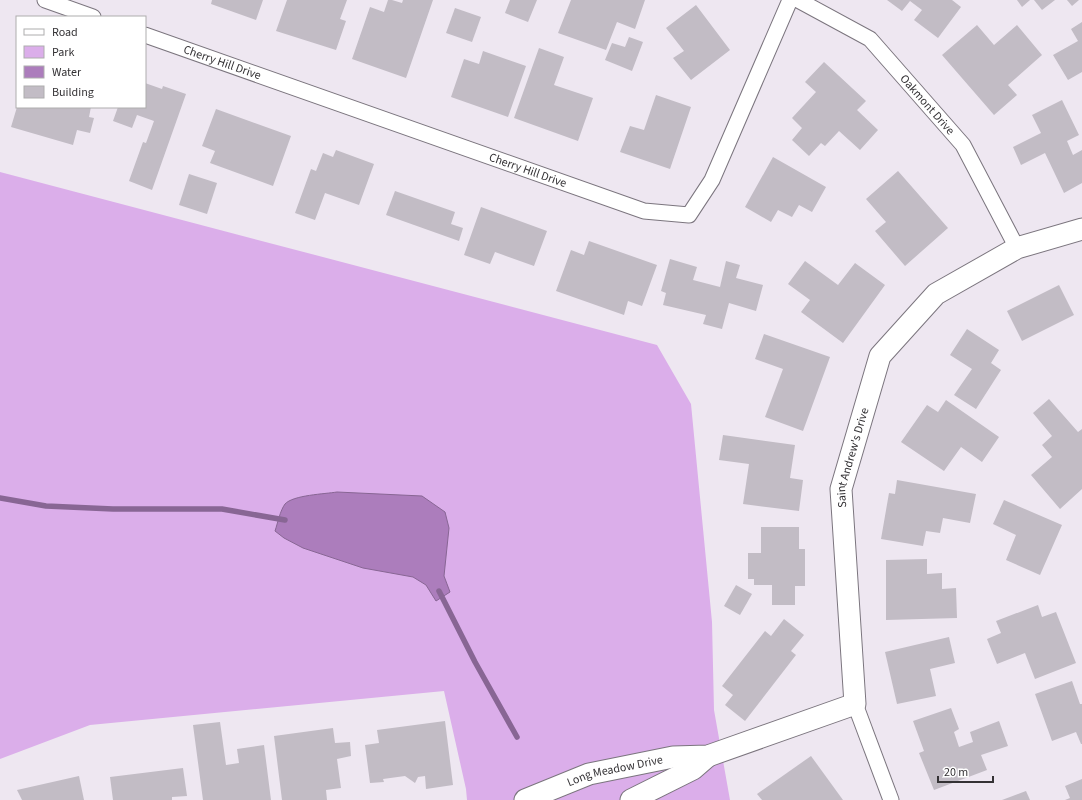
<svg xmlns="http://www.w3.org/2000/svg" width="1082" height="800" font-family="'Source Sans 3',sans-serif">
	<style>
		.green { fill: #dbaeea }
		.water { fill: #ac7dbc; stroke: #886694 }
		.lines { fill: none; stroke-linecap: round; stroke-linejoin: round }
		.stream { stroke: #886694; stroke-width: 5.5 }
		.building { fill: #c2bcc5 }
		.street-casing { stroke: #7b757e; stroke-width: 17 }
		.secondary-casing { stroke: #7b757e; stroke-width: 23 }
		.street { stroke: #fff; stroke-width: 15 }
		.secondary { stroke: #fff; stroke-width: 21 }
		.labels { text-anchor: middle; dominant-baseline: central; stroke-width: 3; stroke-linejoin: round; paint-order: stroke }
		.street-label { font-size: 12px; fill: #343235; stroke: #fff }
	</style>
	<rect width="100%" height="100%" fill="#eee7f1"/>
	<polygon class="green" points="0,172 657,345 691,404 712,622 714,710 730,800 467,800 466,789 444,691 90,725 0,759"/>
	<path class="water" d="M337 492 422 496 445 512 449 528 444 576 450 592 436 601 426 585 413 577 363 568 303 548 284 538 275 531C278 522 280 511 285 504 293 495 325 494 337 492Z"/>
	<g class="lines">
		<g class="stream">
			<polyline points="0,498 46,506 113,509 222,509 285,520"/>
			<polyline points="439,591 475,662 517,737"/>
		</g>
	</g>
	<g class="building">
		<polygon points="212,0 263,0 256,20 211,4"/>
		<polygon points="287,0 347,0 340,19 346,21 336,50 276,31"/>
		<polygon points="388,0 392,0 402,3 403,0 433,0 406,78 352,59 370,7 384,12"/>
		<polygon points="510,0 537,0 528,22 505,13"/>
		<polygon points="571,0 645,0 635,29 617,22 606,50 558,33"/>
		<polygon points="887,0 952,0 961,7 938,38 914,20 922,10 910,1 902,11"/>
		<polygon points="1017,0 1030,0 1022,7"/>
		<polygon points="1034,0 1055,0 1042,10"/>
		<polygon points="1067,0 1079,0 1072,6"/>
		<polygon points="696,5 730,50 691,80 673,58 684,51 666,28"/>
		<polygon points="455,8 481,17 472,42 446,33"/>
		<polygon points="1082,22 1082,72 1068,80 1053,55 1078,41 1071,29"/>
		<polygon points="977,25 994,45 1017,25 1042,55 1008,85 1017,95 994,115 942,55"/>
		<polygon points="629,37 643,42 632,71 605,60 612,43 625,47"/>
		<polygon points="539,48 564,57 554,85 593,98 578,141 514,118"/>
		<polygon points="483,51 526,66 508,117 451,97 464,59 479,64"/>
		<polygon points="824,62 866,101 857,110 878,130 860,150 839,131 825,146 821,143 809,156 792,140 802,128 792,118 816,92 805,82"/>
		<polygon points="145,83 162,89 163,86 186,94 152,190 129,181 143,142 146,143 154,121 137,115 132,128 113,121 118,107 145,107"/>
		<polygon points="656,95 691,107 670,169 620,152 630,126 644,130"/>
		<polygon points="1062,100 1079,135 1067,141 1073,155 1082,150 1082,183 1064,193 1045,153 1021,165 1013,147 1041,133 1032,115"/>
		<polygon points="17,107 91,107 89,117 94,118 90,133 77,130 73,145 11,127"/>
		<polygon points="216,109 291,136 273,186 210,163 215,151 202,146"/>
		<polygon points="336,150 374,164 359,205 325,193 315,220 295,213 311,169 316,171 323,153 333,157"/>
		<polygon points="773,157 826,187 812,212 799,205 792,217 778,210 771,222 745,207"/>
		<polygon points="898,171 948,228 905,266 875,231 886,222 866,199"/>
		<polygon points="189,174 217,183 207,214 179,205"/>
		<polygon points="395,191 455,212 451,224 463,228 459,241 386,215"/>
		<polygon points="481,207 547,231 534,266 495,252 490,264 464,255"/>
		<polygon points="589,241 657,265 642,306 628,301 624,315 556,291 571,250 584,255"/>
		<polygon points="670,259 697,267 693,280 720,287 726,261 740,265 736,278 763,285 756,311 729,303 722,329 703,324 706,315 663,305 666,293 661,291"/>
		<polygon points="805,261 838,285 855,263 885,285 843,343 801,312 810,300 788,284"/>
		<polygon points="1059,285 1074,315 1022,341 1007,311"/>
		<polygon points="967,329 999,350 991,363 1001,370 976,409 954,395 972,369 950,355"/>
		<polygon points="764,334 830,357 803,431 765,417 783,369 755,359"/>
		<polygon points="1049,399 1078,432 1082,429 1082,489 1060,509 1031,475 1052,457 1042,445 1052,436 1033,413"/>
		<polygon points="946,400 999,437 982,462 961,447 944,471 901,442 927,405 938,412"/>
		<polygon points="723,435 795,445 790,478 803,480 799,511 743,504 749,464 719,460"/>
		<polygon points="897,480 976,494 970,523 943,518 940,533 926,531 923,546 881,539 889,493 895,494"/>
		<polygon points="1004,500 1062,525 1040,575 1006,560 1016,535 993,524"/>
		<polygon points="761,527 799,527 799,549 805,549 805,586 795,586 795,605 772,605 772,585 754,585 754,579 748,579 748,553 761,553"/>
		<polygon points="927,559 927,574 942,573 942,589 956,588 957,618 886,620 886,560"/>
		<polygon points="736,585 752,594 740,615 724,606"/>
		<polygon points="1038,605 1042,617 1056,612 1076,663 1035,679 1025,653 997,664 987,639 1001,633 996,621"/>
		<polygon points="784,619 804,635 791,651 796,655 745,721 725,705 733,695 722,686 765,631 771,636"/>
		<polygon points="949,637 955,663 930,669 936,696 897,704 885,652"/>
		<polygon points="1072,681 1080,704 1082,704 1082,744 1081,744 1076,732 1052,741 1035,694"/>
		<polygon points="951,708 959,729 954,732 959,747 973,742 970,732 999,721 1008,746 981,755 987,770 934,790 919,753 924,751 913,721"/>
		<polygon points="445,721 453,785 426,789 425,776 418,777 415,783 405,776 383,779 384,782 370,783 365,745 379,743 377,730"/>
		<polygon points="220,722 226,765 239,763 237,749 264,745 271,800 203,800 193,725"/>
		<polygon points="333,728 335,743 350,742 351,756 337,759 341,788 326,790 327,800 282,800 274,736"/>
		<polygon points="811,756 843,800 762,800 757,794"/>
		<polygon points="183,768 187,796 172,797 172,800 113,800 110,777"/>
		<polygon points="79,776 84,800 22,800 17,790"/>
		<polygon points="1082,779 1082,800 1065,800 1070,798 1065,786"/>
		<polygon points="1026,791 1030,800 1002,800"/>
	</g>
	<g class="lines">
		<defs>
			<g id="street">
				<polyline points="45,0 93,17"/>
				<path id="s1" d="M798 0 870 39 963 145 1017 248"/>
				<path id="s2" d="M145 35 644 211 689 215 712 180 790 0"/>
				<polyline points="855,704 891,800"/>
			</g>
			<g id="secondary">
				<path id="s3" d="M525 800 589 774 673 757 708 756 855 704 841 489 880 356 936 294 1017 248 1082 229"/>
				<polyline points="631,800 693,769 708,756"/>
			</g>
		</defs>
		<use href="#street" class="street-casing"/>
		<use href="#secondary" class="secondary-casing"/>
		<use href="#street" class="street"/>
		<use href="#secondary" class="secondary"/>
	</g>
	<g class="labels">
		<g class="street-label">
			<text stroke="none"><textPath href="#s2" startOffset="82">Cherry Hill Drive</textPath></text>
			<text stroke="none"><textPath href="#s1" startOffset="169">Oakmont Drive</textPath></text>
			<text stroke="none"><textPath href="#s2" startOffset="406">Cherry Hill Drive</textPath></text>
			<text stroke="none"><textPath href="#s3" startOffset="594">Saint Andrew's Drive</textPath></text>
			<text stroke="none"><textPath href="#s3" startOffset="95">Long Meadow Drive</textPath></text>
		</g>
	</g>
	<rect x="16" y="16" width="130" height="92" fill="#ffffff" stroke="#aeadae"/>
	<rect x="24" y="29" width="20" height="6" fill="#ffffff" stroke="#aeadae"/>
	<text x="52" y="36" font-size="12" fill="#343235">Road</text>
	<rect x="24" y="46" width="20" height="12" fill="#dbaeea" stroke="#aeadae"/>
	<text x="52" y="56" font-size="12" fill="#343235">Park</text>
	<rect x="24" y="66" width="20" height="12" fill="#ac7dbc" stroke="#aeadae"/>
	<text x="52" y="76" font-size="12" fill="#343235">Water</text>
	<rect x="24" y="86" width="20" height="12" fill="#c2bcc5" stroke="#aeadae"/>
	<text x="52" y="96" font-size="12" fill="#343235">Building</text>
	<path d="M938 776v6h55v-6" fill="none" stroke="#343235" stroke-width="2"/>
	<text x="944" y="776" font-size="12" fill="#343235" stroke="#ffffff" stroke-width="3" paint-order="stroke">20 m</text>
</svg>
